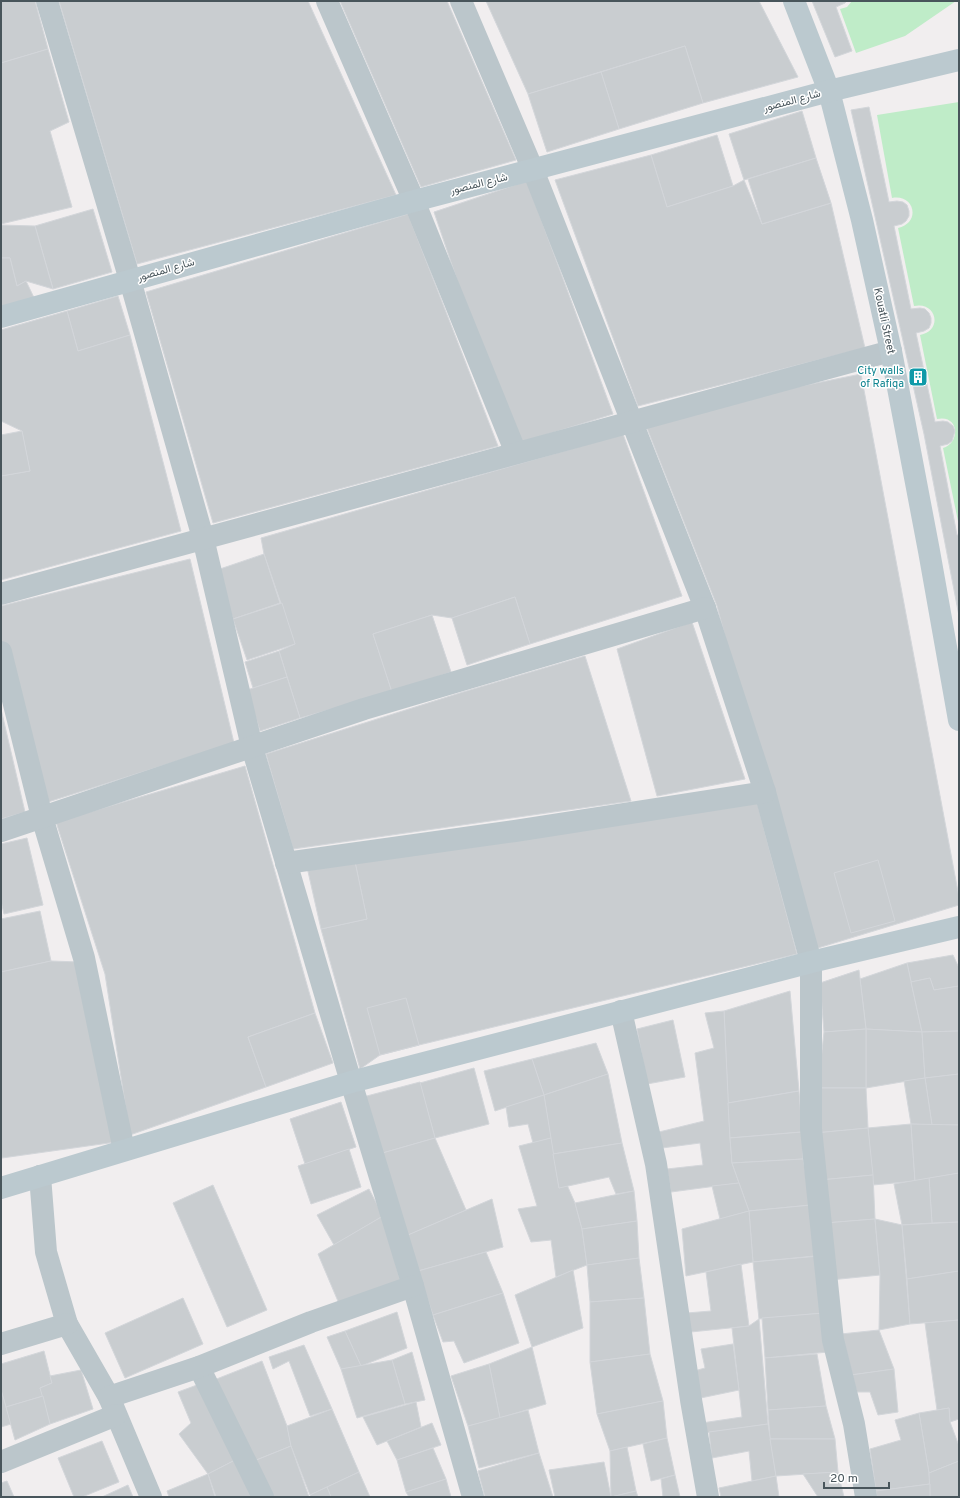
<svg xmlns="http://www.w3.org/2000/svg" width="960" height="1498" font-family="Overpass,Vazirmatn,sans-serif">
	<style>
		.green { fill: #bfecc8 }
		.building { fill: #c9cdd0; stroke: #d3d6da }
		.lines { fill: none; stroke-linecap: round; stroke-linejoin: round }
		.street { stroke: #bbc6cb; stroke-width: 22 }
		.secondary { stroke: #bbc9cf; stroke-width: 22 }
		.labels { text-anchor: middle; dominant-baseline: central; stroke-width: 3; stroke-linejoin: round; paint-order: stroke }
		.street-label { font-size: 11px; fill: #48555b; stroke: #fff }
		.culture-label { font-size: 11px; fill: #0d838f; stroke: #fff; text-anchor: end }
	</style>
	<rect width="100%" height="100%" fill="#f1eeef"/>
	<g class="green">
		<polygon points="852,1 956,1 905,36 856,53 840,9 847,7"/>
		<path d="M959 102V526L943 448C960 444 960 414 937 419L920 335C943 331 937 301 914 306L898 228C921 223 915 194 892 198L877 115Z"/>
	</g>
	<g class="building">
		<polygon points="1,1 35,1 48,49 1,63"/>
		<polygon points="59,1 308,1 396,195 137,264"/>
		<polygon points="340,1 447,1 516,160 421,187"/>
		<polygon points="486,1 759,1 798,77 703,103 685,46 528,94"/>
		<polygon points="812,1 847,1 845,3 836,7 852,51 835,57"/>
		<polygon points="685,46 703,103 619,129 601,72"/>
		<polygon points="48,49 69,122 50,131 72,207 1,224 1,63"/>
		<polygon points="601,72 619,129 547,152 528,94"/>
		<polygon points="869,107 889,202 897,201 903,202 907,205 909,211 909,216 906,221 902,224 894,226 911,309 920,308 925,309 929,313 931,318 931,323 929,328 924,331 916,333 935,422 943,421 948,422 953,426 955,431 952,441 948,444 940,446 957,535 959,535 959,616 924,434 851,110"/>
		<polygon points="802,111 816,158 744,180 729,134"/>
		<polygon points="717,135 733,186 667,207 651,155"/>
		<polygon points="651,155 667,207 733,186 744,180 762,224 831,203 865,348 638,406 555,180"/>
		<polygon points="816,158 831,203 762,224 748,179"/>
		<polygon points="527,181 613,414 513,445 434,212"/>
		<polygon points="93,209 112,272 53,289 35,226"/>
		<polygon points="408,214 498,446 213,523 146,292"/>
		<polygon points="1,225 35,226 53,289 26,281 17,286 10,258 1,258"/>
		<polygon points="1,258 10,258 17,286 26,281 38,306 1,314"/>
		<polygon points="118,296 130,335 78,351 67,311"/>
		<polygon points="67,311 78,351 130,335 181,531 1,580 1,476 30,471 22,431 1,421 1,330"/>
		<polygon points="861,374 959,897 959,905 808,951 717,606 643,418"/>
		<polygon points="22,431 30,471 1,476 1,435"/>
		<polygon points="623,434 682,596 530,644 515,597 452,618 432,615 373,634 392,692 300,718 279,651 295,644 264,554 261,538"/>
		<polygon points="264,554 280,603 233,619 217,570"/>
		<polygon points="190,559 234,743 48,802 1,645 1,606"/>
		<polygon points="515,597 530,644 467,665 452,618"/>
		<polygon points="282,603 295,644 247,660 233,619"/>
		<polygon points="432,615 451,672 392,692 373,634"/>
		<polygon points="692,622 745,779 657,796 617,649"/>
		<polygon points="279,651 287,677 253,688 245,662"/>
		<polygon points="585,656 631,801 293,849 266,754 463,692"/>
		<polygon points="287,677 300,718 260,731 247,690"/>
		<polygon points="1,709 25,812 1,819"/>
		<polygon points="245,766 315,1013 248,1037 266,1087 130,1135 105,974 56,822"/>
		<polygon points="757,802 797,954 419,1045 380,1055 360,1069 321,929 367,919 354,857"/>
		<polygon points="27,838 43,905 4,914 1,901 1,844"/>
		<polygon points="354,857 367,919 321,929 307,867"/>
		<polygon points="878,860 895,921 851,933 834,873"/>
		<polygon points="40,911 51,961 1,972 1,919"/>
		<polygon points="953,955 959,968 959,986 934,990 930,978 911,982 907,963"/>
		<polygon points="51,961 79,962 116,1142 2,1158 1,1153 1,972"/>
		<polygon points="907,963 922,1032 866,1029 860,979"/>
		<polygon points="859,970 866,1029 824,1032 820,983"/>
		<polygon points="930,978 934,990 959,986 959,1031 922,1032 911,982"/>
		<polygon points="790,991 799,1091 728,1103 724,1011"/>
		<polygon points="406,998 419,1045 380,1055 367,1008"/>
		<polygon points="724,1011 730,1138 732,1163 739,1183 671,1192 667,1169 703,1165 700,1143 662,1148 659,1132 704,1121 695,1053 714,1048 705,1013"/>
		<polygon points="315,1013 333,1063 266,1087 248,1037"/>
		<polygon points="673,1020 685,1077 647,1084 637,1029"/>
		<polygon points="866,1029 922,1032 925,1078 866,1088"/>
		<polygon points="866,1029 866,1088 818,1088 824,1032"/>
		<polygon points="959,1031 959,1074 925,1078 922,1032"/>
		<polygon points="596,1043 608,1074 544,1095 532,1059"/>
		<polygon points="532,1059 544,1095 495,1111 484,1071"/>
		<polygon points="474,1068 489,1124 435,1138 420,1083"/>
		<polygon points="608,1074 622,1143 553,1154 544,1095"/>
		<polygon points="959,1074 959,1125 932,1125 925,1078"/>
		<polygon points="925,1078 932,1125 911,1124 904,1081"/>
		<polygon points="420,1082 435,1138 379,1154 363,1097"/>
		<polygon points="818,1088 866,1088 868,1128 815,1133"/>
		<polygon points="799,1091 802,1132 730,1138 728,1103"/>
		<polygon points="544,1095 551,1138 533,1143 528,1124 509,1127 506,1107"/>
		<polygon points="341,1102 356,1147 305,1164 290,1119"/>
		<polygon points="911,1124 915,1181 873,1185 868,1128"/>
		<polygon points="911,1124 959,1125 959,1173 915,1181"/>
		<polygon points="868,1128 873,1175 820,1180 815,1133"/>
		<polygon points="802,1132 803,1159 732,1163 730,1138"/>
		<polygon points="435,1138 466,1210 408,1235 379,1154"/>
		<polygon points="551,1138 559,1188 567,1185 575,1203 582,1229 587,1265 556,1277 551,1240 531,1242 518,1209 537,1206 519,1146"/>
		<polygon points="622,1143 634,1191 616,1194 609,1177 559,1188 553,1154"/>
		<polygon points="349,1149 361,1187 311,1204 298,1166"/>
		<polygon points="803,1159 811,1205 749,1211 732,1163"/>
		<polygon points="959,1173 959,1222 932,1223 929,1178"/>
		<polygon points="873,1175 875,1219 825,1223 820,1180"/>
		<polygon points="929,1178 932,1223 902,1225 894,1184"/>
		<polygon points="739,1183 749,1211 720,1219 712,1186"/>
		<polygon points="213,1185 267,1310 227,1327 173,1203"/>
		<polygon points="369,1189 383,1216 334,1245 317,1215"/>
		<polygon points="634,1191 637,1221 582,1229 575,1203"/>
		<polygon points="492,1199 503,1247 418,1271 408,1235"/>
		<polygon points="811,1205 815,1256 753,1262 749,1211"/>
		<polygon points="749,1211 753,1262 686,1276 682,1229"/>
		<polygon points="383,1216 400,1280 340,1306 318,1254"/>
		<polygon points="875,1219 880,1275 830,1280 825,1223"/>
		<polygon points="875,1219 902,1225 910,1324 879,1330 880,1275"/>
		<polygon points="637,1221 639,1258 587,1265 582,1229"/>
		<polygon points="959,1222 959,1271 907,1279 902,1225"/>
		<polygon points="486,1252 503,1293 433,1315 418,1271"/>
		<polygon points="819,1256 824,1313 759,1319 753,1262"/>
		<polygon points="639,1258 644,1298 590,1302 587,1265"/>
		<polygon points="741,1264 749,1326 681,1333 687,1313 711,1311 706,1272"/>
		<polygon points="573,1270 583,1328 532,1347 515,1295"/>
		<polygon points="959,1271 959,1320 910,1324 907,1279"/>
		<polygon points="503,1293 519,1343 464,1363 454,1341 443,1342 433,1315"/>
		<polygon points="183,1298 203,1344 125,1378 105,1333"/>
		<polygon points="644,1298 650,1354 590,1362 590,1302"/>
		<polygon points="397,1312 407,1348 361,1366 345,1331"/>
		<polygon points="824,1313 828,1352 765,1358 762,1318"/>
		<polygon points="759,1319 768,1424 698,1434 695,1424 742,1417 732,1328 749,1326"/>
		<polygon points="959,1320 959,1419 950,1422 949,1408 937,1410 925,1323"/>
		<polygon points="879,1330 894,1369 851,1375 841,1334"/>
		<polygon points="345,1331 361,1366 341,1369 327,1337"/>
		<polygon points="733,1344 739,1390 691,1400 687,1373 705,1368 701,1349"/>
		<polygon points="304,1345 332,1409 310,1416 289,1361 273,1369 269,1357"/>
		<polygon points="532,1347 546,1404 500,1418 489,1364"/>
		<polygon points="44,1351 52,1383 40,1388 43,1396 6,1407 1,1390 1,1364"/>
		<polygon points="412,1352 425,1400 405,1404 392,1360"/>
		<polygon points="650,1354 663,1401 597,1414 590,1362"/>
		<polygon points="817,1354 826,1406 768,1410 765,1358"/>
		<polygon points="392,1360 405,1404 357,1418 341,1369"/>
		<polygon points="262,1361 287,1426 291,1446 254,1461 214,1380"/>
		<polygon points="489,1364 500,1418 468,1426 451,1376"/>
		<polygon points="894,1369 898,1412 878,1415 870,1392 857,1392 851,1375"/>
		<polygon points="81,1370 93,1409 50,1424 40,1388 52,1383 50,1376"/>
		<polygon points="197,1385 237,1459 208,1474 179,1434 191,1423 178,1392"/>
		<polygon points="1,1390 11,1424 1,1427"/>
		<polygon points="43,1396 50,1424 15,1440 6,1407"/>
		<polygon points="663,1401 667,1438 610,1451 597,1414"/>
		<polygon points="416,1402 421,1427 377,1445 363,1417"/>
		<polygon points="826,1406 835,1439 770,1439 768,1410"/>
		<polygon points="949,1408 950,1422 959,1446 959,1461 929,1473 919,1413"/>
		<polygon points="332,1409 359,1472 310,1495 291,1446 287,1426"/>
		<polygon points="528,1410 539,1453 479,1468 468,1426"/>
		<polygon points="919,1413 929,1473 930,1484 876,1491 870,1449 901,1440 895,1420"/>
		<polygon points="432,1423 441,1445 397,1460 387,1441"/>
		<polygon points="768,1424 776,1476 752,1481 749,1451 712,1458 709,1432"/>
		<polygon points="667,1438 675,1475 651,1481 643,1444"/>
		<polygon points="770,1439 835,1439 838,1472 776,1476"/>
		<polygon points="102,1441 119,1482 82,1497 74,1497 58,1458"/>
		<polygon points="291,1446 309,1497 274,1497 254,1461"/>
		<polygon points="627,1447 636,1491 611,1497 610,1451"/>
		<polygon points="433,1448 446,1479 406,1492 397,1460"/>
		<polygon points="539,1453 553,1497 485,1497 478,1471"/>
		<polygon points="237,1459 253,1497 216,1497 208,1474"/>
		<polygon points="959,1461 959,1497 930,1497 929,1473"/>
		<polygon points="604,1462 611,1497 555,1497 549,1470"/>
		<polygon points="359,1472 370,1497 331,1497 327,1487"/>
		<polygon points="838,1472 844,1497 818,1497 803,1474"/>
		<polygon points="208,1474 215,1497 169,1497 167,1491"/>
		<polygon points="675,1475 680,1497 663,1497 661,1479"/>
		<polygon points="776,1476 779,1497 721,1497 719,1488"/>
		<polygon points="446,1479 451,1497 409,1497 406,1492"/>
		<polygon points="7,1481 14,1497 1,1497 1,1483"/>
		<polygon points="930,1484 930,1497 877,1497 876,1491"/>
		<polygon points="128,1485 133,1497 102,1497"/>
		<polygon points="327,1487 331,1497 311,1497 310,1495"/>
		<polygon points="636,1491 638,1497 611,1497"/>
	</g>
	<g class="lines">
		<g class="street">
			<polyline points="47,1 130,280 203,538 252,747 351,1082 413,1286 473,1497"/>
			<polyline points="327,1 414,201 516,453"/>
			<polyline points="461,1 533,170 705,608 765,792 811,962 811,1129 833,1340 854,1424 866,1497"/>
			<polyline points="1,594 891,351"/>
			<polyline points="1,652 42,817 84,958 124,1150"/>
			<polyline points="1,831 364,709 705,608"/>
			<polyline points="286,863 515,831 765,792"/>
			<polyline points="621,1011 656,1164 691,1400 708,1497"/>
			<polyline points="40,1176 46,1252 67,1324 109,1397 151,1497"/>
			<polyline points="1,1344 67,1324"/>
			<polyline points="199,1367 263,1497"/>
			<polyline points="109,1397 199,1367 311,1322 413,1286"/>
			<polyline points="1,1462 116,1415"/>
		</g>
		<g class="secondary">
			<polyline points="794,1 829,91 862,220 891,351 929,551 959,720"/>
			<polyline points="1,317 414,201 829,91 959,60"/>
			<polyline points="1,1188 351,1082 811,962 959,927"/>
		</g>
	</g>
	<defs>
		<symbol id="building-square" viewBox="-11 -11 22 22"><rect x="-9" y="-9" width="18" height="18" rx="4" fill="#0f9aa8" stroke="#fff"/><path d="M-4-6H4V6H1V3H-1V6H-4ZM-2.5-4.3h1.7v1.8h-1.7ZM.8-4.3h1.7v1.8H.8ZM-2.5-1h1.7V.8h-1.7ZM.8-1h1.7V.8H.8Z" fill="#fff"/></symbol>
	</defs>
	<g fill-rule="evenodd">
		<use href="#building-square" x="907" y="366" width="22" height="22"/>
	</g>
	<g class="labels">
		<g class="street-label">
			<text transform="translate(792 101) rotate(-15)">شارع المنصور</text>
			<text transform="translate(479 184) rotate(-14)">شارع المنصور</text>
			<text transform="translate(166 270) rotate(-16)">شارع المنصور</text>
			<text transform="translate(884 321) rotate(78)">Kouatli Street</text>
		</g>
		<g class="culture-label">
			<text x="904" y="371">City walls<tspan x="904" dy="13">of Rafiqa</tspan></text>
		</g>
	</g>
	<rect width="960" height="1498" fill="none" stroke="#48555b" stroke-width="4"/>
	<path d="M824 1482v6h65v-6" fill="none" stroke="#48555b" stroke-width="2"/>
	<text x="830" y="1482" font-size="12" fill="#48555b" stroke="#ffffff" stroke-width="3" paint-order="stroke">20 m</text>
</svg>
